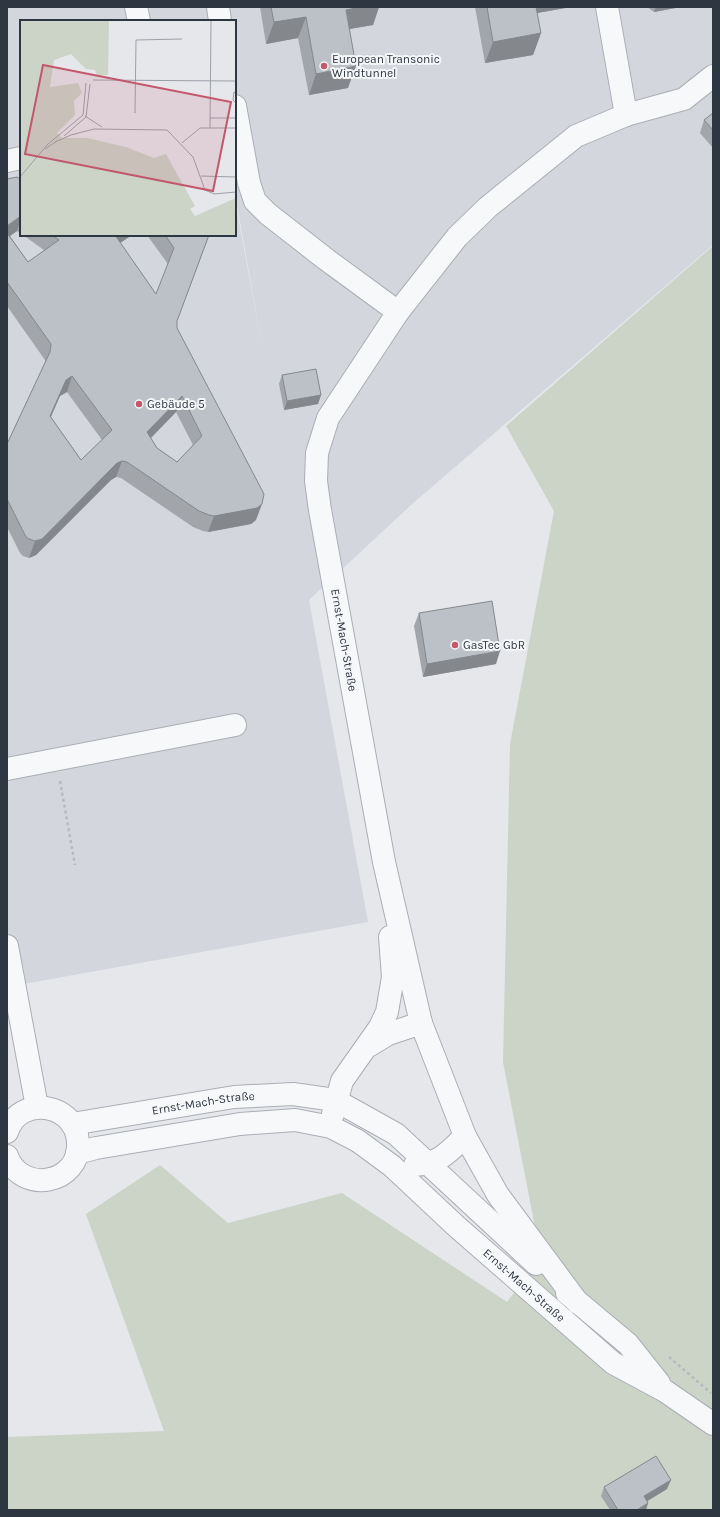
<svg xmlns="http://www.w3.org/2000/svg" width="720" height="1517" font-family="Karla,sans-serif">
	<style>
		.built { fill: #d3d7dd; fill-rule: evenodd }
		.green { fill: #cbd4c7 }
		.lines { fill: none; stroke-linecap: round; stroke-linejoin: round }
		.minor-casing { stroke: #aaaeb5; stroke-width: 24 }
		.path { stroke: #b7babe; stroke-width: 2.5; stroke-dasharray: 3 3; stroke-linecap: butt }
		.minor { stroke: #f7f8f9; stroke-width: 22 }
		.wall { fill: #a2a6ab; fill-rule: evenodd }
		.shaded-wall { fill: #84878b }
		.building { fill: #bcc1c7; stroke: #84878b; fill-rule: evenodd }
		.poi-dot { fill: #c3576c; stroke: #f4f6f8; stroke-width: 1.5 }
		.labels { text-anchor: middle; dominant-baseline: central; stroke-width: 4; stroke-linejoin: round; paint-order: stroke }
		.poi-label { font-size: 12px; fill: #2e3642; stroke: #f4f6f8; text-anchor: start }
		.street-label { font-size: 12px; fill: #2e3642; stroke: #f4f6f8 }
		.inset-road { fill: none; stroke: #9ca0a7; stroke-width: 1 }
		.view { fill: #c3576c; fill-opacity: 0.15; stroke: #c3576c; stroke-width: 2 }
		.inset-edge { fill: none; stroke: #2e3642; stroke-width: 2 }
	</style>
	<rect width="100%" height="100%" fill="#e5e7eb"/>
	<path class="built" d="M7 7H148L150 18 149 7H713V245L411 505 309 600 368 922 7 987ZM21 21H235V194L264 356 235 200V235H21Z"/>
	<polygon class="green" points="713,246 713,1510 7,1510 7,1437 164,1431 86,1214 160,1165 228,1223 342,1193 507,1302 541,1258 503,1062 510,744 554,511 506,426"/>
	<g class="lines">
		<defs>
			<g id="minor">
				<polyline points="136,7 139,21"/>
				<polyline points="218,7 220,21"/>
				<polyline points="607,7 626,115"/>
				<polyline points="235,106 249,183 255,201 268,214 327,260 398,312"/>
				<polyline points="7,161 21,158"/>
				<polyline points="7,769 235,725"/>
				<polyline points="7,946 37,1107"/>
				<polyline points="370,1045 388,1034 421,1023"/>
				<polyline points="333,1114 342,1081 380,1027 387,1012 393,977 390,937"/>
				<path id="s1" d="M72 1124 234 1097 293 1094 335 1100 396 1134 536 1264"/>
				<path d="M7 1132C19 1094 76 1103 78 1142 81 1184 21 1195 7 1156"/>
				<path id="s2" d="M77 1153 96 1148 240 1124 295 1120 331 1127 358 1141 392 1166 456 1226 613 1363 665 1391 713 1424"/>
				<path d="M415 1165C439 1164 449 1152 465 1136"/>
				<polyline points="567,1293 628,1344 659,1383"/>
				<polyline points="578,1303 498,1195 465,1136 421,1023 384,862 320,510 316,481 317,453 328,418 398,312 457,237 488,207 576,136 626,115 684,99 713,76"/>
			</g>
		</defs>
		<use href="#minor" class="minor-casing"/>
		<g class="path">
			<polyline points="60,781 75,865"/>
			<polyline points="669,1357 711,1393"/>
		</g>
		<use href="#minor" class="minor"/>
	</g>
	<g class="wall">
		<polygon points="260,7 379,7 373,25 349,29 348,88 309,95 298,38 266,44"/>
		<polygon points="475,7 571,7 537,13 541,33 533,55 485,63"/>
		<polygon points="647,7 681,7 654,12"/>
		<polygon points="713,113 713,148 700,133 704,120"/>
		<path d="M7 179 21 180V234L17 231 10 236 28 262 44 250 23 235H132L120 243 156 294 168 264 147 235H209L177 321V328L256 520 251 524 208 532 203 531 193 527 121 478 116 477 111 480 36 555 29 558 23 556 20 553 7 527V444L45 364V360L7 306ZM67 392 102 440 81 460 51 417 60 396ZM176 412 193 445 177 462 157 448 151 438Z"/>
		<polygon points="282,375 321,395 318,404 284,410 279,384"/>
		<polygon points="419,613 496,664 423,677 414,626"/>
		<polygon points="604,1487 667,1489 647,1501 648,1503 646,1510 610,1510 601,1496"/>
	</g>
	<g class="shaded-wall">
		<polygon points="360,7 379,7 373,25 338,31 346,10"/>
		<polygon points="529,7 571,7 526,15"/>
		<polygon points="656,7 681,7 654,12"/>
		<polygon points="306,17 298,38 266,44 274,22"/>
		<polygon points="541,33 533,55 485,63 493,42"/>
		<polygon points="356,66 348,88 309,95 316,74"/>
		<polygon points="21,216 21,219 17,231 7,238 7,226"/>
		<polygon points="115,235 132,235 108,251"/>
		<polygon points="72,376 67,392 60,396 44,432 50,416 66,380"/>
		<polygon points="321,395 318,404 284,410 287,401"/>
		<polygon points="182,396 176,412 141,448 147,432"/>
		<polygon points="122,461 116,477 111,480 36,555 29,558 35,541 117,463"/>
		<polygon points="262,504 256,520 251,524 208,532 214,516"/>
		<polygon points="500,651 496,664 423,677 427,664"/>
		<polygon points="671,1480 667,1489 641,1505 644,1496"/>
		<polygon points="648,1503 646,1510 637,1510"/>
	</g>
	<g class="building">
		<polygon points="271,7 360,7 346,10 356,66 316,74 306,17 274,22"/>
		<polygon points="487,7 536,7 541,33 493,42"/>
		<polygon points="713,113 713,130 704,120"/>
		<polygon points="17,177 21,180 21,216 7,226 7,179"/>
		<path d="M7 233 28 262 59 240 52 235H115L156 294 174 248 165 235H209L177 321V328L264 494 262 504 257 508 214 516 209 515 199 511 127 462 122 461 117 463 42 539 35 541 29 539 26 537 7 499V444L50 352 51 344 7 282ZM72 376 112 430 81 460 50 416 66 380ZM182 396 202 436 177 462 157 448 147 432Z"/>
		<polygon points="316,369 321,395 287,401 282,375"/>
		<polygon points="492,601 500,651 427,664 419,613"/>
		<polygon points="656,1456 671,1480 644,1496 648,1503 637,1510 618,1510 604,1487"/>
	</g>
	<g class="poi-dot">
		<circle cx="324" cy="66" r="4"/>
		<circle cx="139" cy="404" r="4"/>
		<circle cx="455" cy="645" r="4"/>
	</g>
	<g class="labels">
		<g class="poi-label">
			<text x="332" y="59">European Transonic<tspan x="332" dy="14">Windtunnel</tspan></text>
			<text x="147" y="404">Gebäude 5</text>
			<text x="463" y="645">GasTec GbR</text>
		</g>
		<g class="street-label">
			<text transform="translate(344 640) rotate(80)">Ernst-Mach-Straße</text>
			<text stroke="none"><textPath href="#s1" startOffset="133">Ernst-Mach-Straße</textPath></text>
			<text stroke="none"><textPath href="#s2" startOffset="508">Ernst-Mach-Straße</textPath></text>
		</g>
	</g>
	<g transform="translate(20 20)">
		<rect width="216" height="216" fill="#e5e7eb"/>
		<path d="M0 0H89L88 55H77L75 50 66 49 51 34 34 40 30 67 58 63 62 73 54 81 55 95 37 113 42 118H67L106 127 134 138 146 134 175 186 170 189 175 196 216 178V216H0Z" fill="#cbd4c7"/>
		<path class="inset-road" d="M73 60 216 61M216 73 214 72 213 80 216 83M115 93 116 20 162 19M65 96 82 107M190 98H216M190 108 191 0M44 116 66 97 70 64M35 122 51 115 74 109 147 110 173 137 185 170 194 174 216 172M162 123 180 108H216M25 129 37 121M181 156 216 157M0 157 27 125 63 95 66 63"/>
		<path class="view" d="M23 45 211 82 193 171 5 134Z"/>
		<rect width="216" height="216" class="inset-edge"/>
	</g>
	<rect width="720" height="1517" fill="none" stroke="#2e3642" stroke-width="16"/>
</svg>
